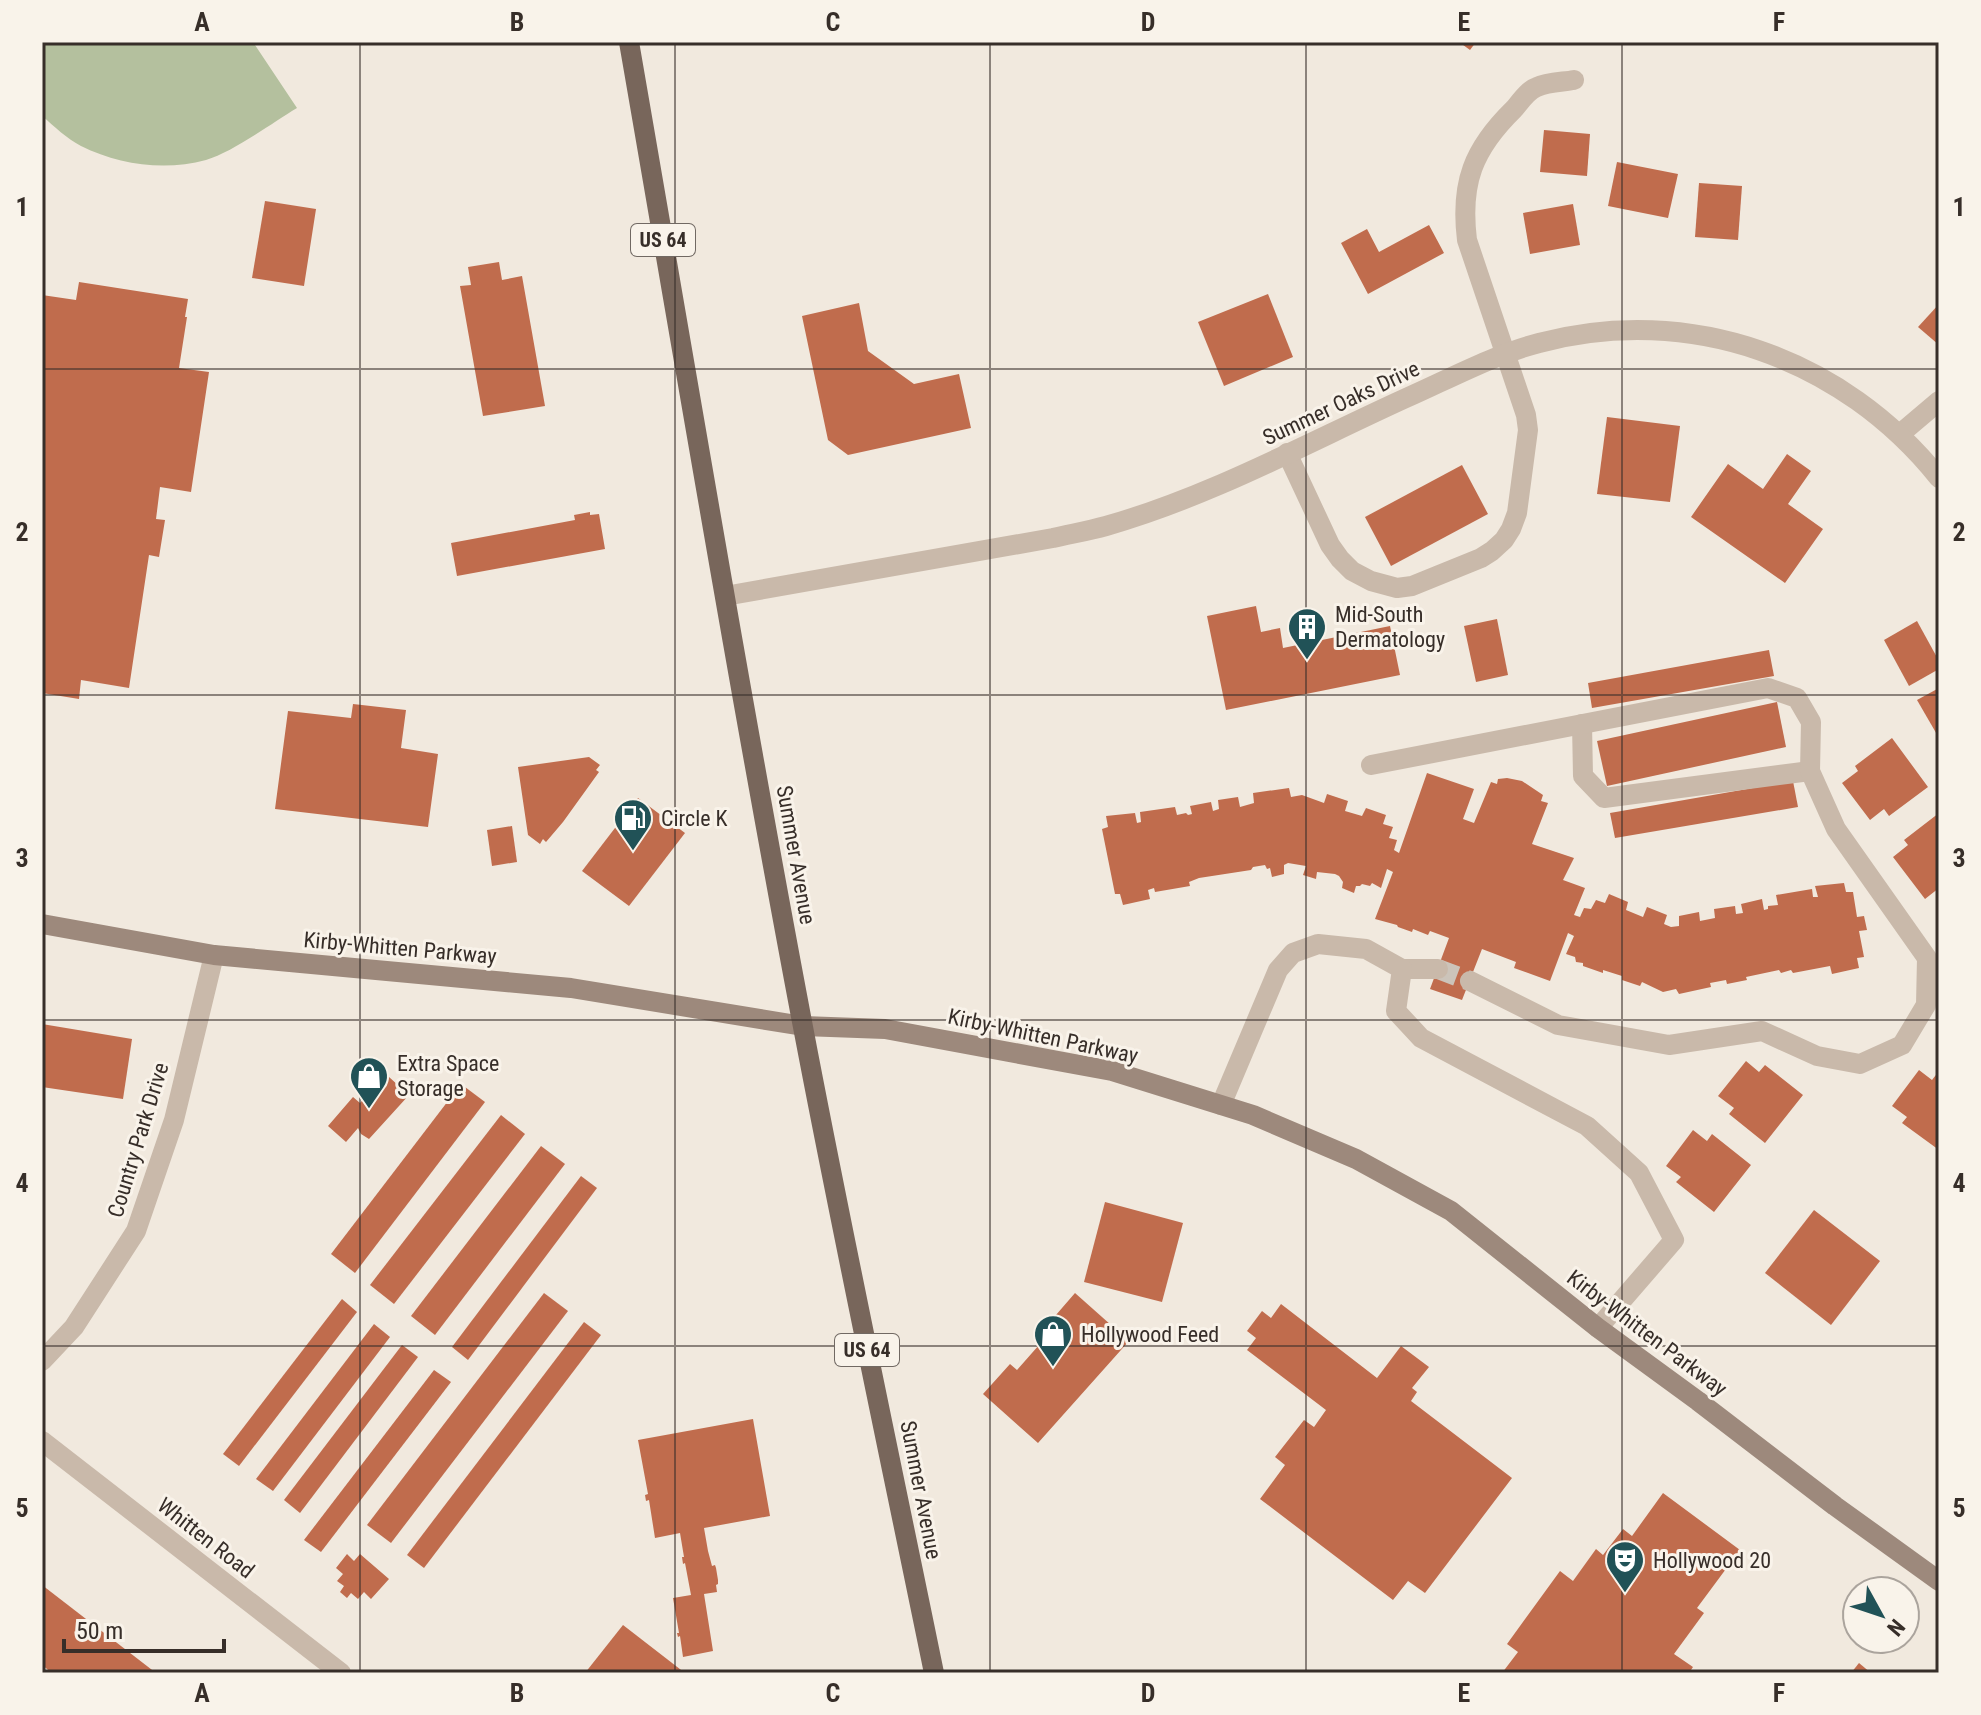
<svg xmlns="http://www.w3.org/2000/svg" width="1981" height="1715" font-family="'Roboto Condensed',sans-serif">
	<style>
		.green { fill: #b4c09e }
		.building { fill: #c06c4d }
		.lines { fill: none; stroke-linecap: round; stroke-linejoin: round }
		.street-tunnel { stroke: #ccc4ba; stroke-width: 20; stroke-dasharray: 20 10; stroke-linecap: butt }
		.street { stroke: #c9b9aa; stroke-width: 20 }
		.secondary { stroke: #9d897c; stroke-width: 20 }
		.primary { stroke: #78665b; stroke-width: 20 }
		.grid { fill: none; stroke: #372e29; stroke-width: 2; stroke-opacity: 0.55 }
		.labels { text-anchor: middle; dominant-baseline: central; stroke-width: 6; stroke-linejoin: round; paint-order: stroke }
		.shield { fill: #f9f3ea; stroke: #716963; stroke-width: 2 }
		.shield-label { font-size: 20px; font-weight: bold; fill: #372e29 }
		.street-label { font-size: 22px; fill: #372e29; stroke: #f9f3ea }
		.poi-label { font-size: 22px; fill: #372e29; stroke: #f9f3ea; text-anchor: start }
		.neatline { fill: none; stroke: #372e29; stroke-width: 3 }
		.grid-label { font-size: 26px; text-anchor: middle; font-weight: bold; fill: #372e29 }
	</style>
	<rect width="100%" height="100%" fill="#f1e9de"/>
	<path class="green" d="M42 42H253L297 108C272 123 233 152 206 160 165 171 119 165 81 146 67 139 54 126 42 116Z"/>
	<g class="building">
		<polygon points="1459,42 1476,42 1470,50"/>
		<polygon points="1544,130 1590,134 1587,176 1540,172"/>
		<polygon points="1617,162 1678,174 1668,218 1608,206"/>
		<polygon points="1699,183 1742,186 1738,240 1695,237"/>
		<polygon points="265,201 316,209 304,286 252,278"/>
		<polygon points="1573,204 1580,245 1530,254 1523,213"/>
		<polygon points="1429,225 1444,253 1368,294 1341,243 1367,229 1379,252"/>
		<polygon points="499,262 502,280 522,276 545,406 483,416 460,286 471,285 468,267"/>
		<polygon points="79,282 188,299 185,317 187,317 179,368 209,372 191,492 160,487 156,519 165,520 159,557 149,555 129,688 81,680 79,699 42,693 42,295 76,300"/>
		<polygon points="1268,294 1293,357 1224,386 1198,322"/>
		<polygon points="859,303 868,351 914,384 959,374 971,428 848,455 828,440 802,316"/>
		<polygon points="1939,304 1939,345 1918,327"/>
		<polygon points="1607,417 1680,426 1670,502 1597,494"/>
		<polygon points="1787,454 1811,471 1788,504 1823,529 1785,583 1691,517 1728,464 1763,489"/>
		<polygon points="1462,465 1488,514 1391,566 1365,517"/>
		<polygon points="590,512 590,515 599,514 605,549 457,576 451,543 575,520 574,515"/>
		<polygon points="1256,606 1261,632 1280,628 1283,648 1390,626 1400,675 1226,710 1207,616"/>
		<polygon points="1497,619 1508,675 1476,682 1464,626"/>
		<polygon points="1917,621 1939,661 1939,669 1909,686 1884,640"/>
		<polygon points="1769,650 1774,676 1592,708 1588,683"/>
		<polygon points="1939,688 1939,738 1917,700"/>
		<polygon points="1777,702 1786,747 1607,786 1597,741"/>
		<polygon points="353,704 406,710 401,748 438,754 428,827 275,809 288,711 351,718"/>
		<polygon points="1892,738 1928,787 1889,816 1884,809 1870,820 1842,783 1858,771 1855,766"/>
		<polygon points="589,757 600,765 596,770 599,772 563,822 546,842 543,839 540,844 528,835 518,767"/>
		<polygon points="1427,773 1474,789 1463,819 1474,823 1491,782 1497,784 1498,779 1507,778 1522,781 1543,795 1541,801 1548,803 1532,844 1574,858 1563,880 1585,888 1574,915 1580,917 1584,908 1591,909 1596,900 1605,903 1609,894 1628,902 1626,910 1643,917 1647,907 1667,915 1664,924 1671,927 1679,926 1679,916 1699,912 1700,921 1715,918 1714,909 1735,906 1736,914 1743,913 1741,904 1762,899 1764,910 1768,909 1768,906 1778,905 1776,895 1812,889 1813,897 1818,897 1815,886 1844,883 1846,892 1853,892 1857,917 1864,916 1867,930 1859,931 1864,957 1857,958 1859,968 1832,974 1830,966 1793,973 1791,970 1781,973 1779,970 1746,977 1747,980 1727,984 1726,980 1710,983 1711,987 1679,994 1676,989 1663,992 1642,982 1640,986 1622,980 1622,976 1603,970 1603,973 1583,966 1583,963 1576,962 1575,957 1566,954 1574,936 1568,933 1550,981 1514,968 1516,962 1482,949 1462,1000 1430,989 1449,938 1430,931 1428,935 1413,929 1412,932 1398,927 1397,925 1375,919 1393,872 1387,869 1381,888 1372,883 1370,886 1362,884 1360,886 1356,886 1354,893 1342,888 1343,882 1339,876 1335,874 1317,872 1316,879 1303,875 1306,866 1288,863 1284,865 1284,874 1272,877 1270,868 1267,869 1265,865 1253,867 1251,870 1199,878 1189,882 1190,886 1155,892 1154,888 1148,890 1150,899 1123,905 1120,894 1115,894 1102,829 1108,827 1106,816 1135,813 1137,823 1141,822 1140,812 1175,807 1177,815 1186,813 1188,815 1192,814 1190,806 1211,802 1213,811 1219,809 1218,800 1238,797 1240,807 1254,803 1253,793 1289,788 1291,797 1302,795 1324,803 1327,794 1348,801 1345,811 1362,816 1366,808 1386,815 1383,824 1393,827 1389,838 1397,840 1394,850 1399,853"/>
		<polygon points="1793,781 1798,807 1615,838 1610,813"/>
		<polygon points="638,798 685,833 629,906 582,871"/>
		<polygon points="1939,813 1939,888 1925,899 1893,857 1908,845 1904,840"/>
		<polygon points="512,826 517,862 492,866 487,830"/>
		<polygon points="42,1024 132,1039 123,1099 42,1087"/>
		<polygon points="1746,1061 1759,1072 1765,1065 1803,1095 1765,1143 1729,1114 1734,1108 1718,1096"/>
		<polygon points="1919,1070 1932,1080 1939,1071 1939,1150 1902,1123 1907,1117 1892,1106"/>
		<polygon points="389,1077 409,1095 369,1139 361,1134 358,1128 346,1142 328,1126 353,1097 360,1103 373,1089 376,1091"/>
		<polygon points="461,1084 485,1102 355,1273 331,1254"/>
		<polygon points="501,1115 525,1134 394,1304 370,1285"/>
		<polygon points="1693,1130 1707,1141 1712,1134 1751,1165 1714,1212 1676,1182 1681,1177 1666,1166"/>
		<polygon points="541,1146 565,1164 435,1335 411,1316"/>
		<polygon points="581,1176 597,1188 468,1360 452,1347"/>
		<polygon points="1105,1202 1183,1223 1162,1302 1084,1282"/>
		<polygon points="1814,1210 1880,1261 1831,1325 1765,1273"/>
		<polygon points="544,1293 568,1311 391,1543 367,1525"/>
		<polygon points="1075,1293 1129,1341 1038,1443 983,1394 1010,1364 1017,1370 1054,1328 1049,1323"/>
		<polygon points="342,1299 357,1312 239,1466 223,1454"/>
		<polygon points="1281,1304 1377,1378 1401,1346 1429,1367 1412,1388 1417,1392 1411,1401 1512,1478 1425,1593 1408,1581 1393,1600 1260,1499 1285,1465 1275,1457 1304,1420 1314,1427 1326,1410 1247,1350 1256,1338 1247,1331 1262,1311 1271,1318"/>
		<polygon points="584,1322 601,1335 424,1568 407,1555"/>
		<polygon points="374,1324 390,1337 273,1491 256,1479"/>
		<polygon points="402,1345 418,1357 300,1513 284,1500"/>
		<polygon points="434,1370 451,1382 321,1552 304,1540"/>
		<polygon points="753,1419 770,1516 704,1528 708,1551 712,1566 715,1565 716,1568 718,1580 718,1584 716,1585 717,1592 704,1594 713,1651 683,1657 680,1636 678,1637 677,1633 679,1633 673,1598 691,1595 685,1563 683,1564 682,1557 684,1557 680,1533 655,1538 649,1500 646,1501 645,1495 648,1494 638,1440"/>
		<polygon points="1663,1493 1740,1550 1697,1608 1704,1613 1674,1654 1693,1667 1689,1673 1502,1673 1518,1652 1507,1644 1560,1571 1573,1581 1596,1549 1603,1555 1623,1529 1632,1536"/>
		<polygon points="347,1554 354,1561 360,1554 389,1579 371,1599 364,1592 358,1599 351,1593 347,1598 340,1592 344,1586 337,1581 343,1574 336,1568"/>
		<polygon points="42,1585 156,1673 52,1673 42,1665"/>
		<polygon points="623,1625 685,1673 585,1673"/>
		<polygon points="1859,1663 1871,1673 1851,1673"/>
	</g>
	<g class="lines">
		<polyline class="street-tunnel" points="1438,969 1470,981"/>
		<g class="street">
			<polyline points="1900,434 1939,401"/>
			<path d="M1287 453 1330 545 1340 559 1352 571 1371 581 1397 588 1412 586 1481 558 1492 551 1504 540 1511 529 1517 513 1528 430 1526 415 1467 240C1460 183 1473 149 1514 109 1520 102 1528 90 1537 87 1547 82 1563 82 1574 80"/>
			<path d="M725 596 1053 538C1070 534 1088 531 1106 526 1211 496 1307 443 1406 398 1449 379 1493 355 1539 343 1690 303 1843 358 1939 478"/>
			<polyline points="1582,724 1583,776 1604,798 1810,771"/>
			<polyline points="1371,765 1768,688 1797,698 1811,722 1810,771 1836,829 1927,958 1926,1005 1902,1045 1860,1064 1817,1056 1762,1031 1669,1045 1558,1025 1470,981"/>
			<polyline points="1402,969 1438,969"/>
			<polyline points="1221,1105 1278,970 1293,953 1318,944 1366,949 1402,969 1396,1011 1421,1038 1587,1126 1639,1173 1674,1240 1598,1328"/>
			<polyline points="42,1361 74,1327 136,1231 174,1120 214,955"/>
			<polyline points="42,1441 341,1673"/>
		</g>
		<polyline class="secondary" points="42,924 214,955 571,988 803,1026 885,1029 1112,1071 1253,1115 1356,1159 1451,1211 1598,1328 1698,1401 1835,1506 1939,1581"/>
		<path class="primary" d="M629 42C686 371 741 700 803 1027 844 1243 890 1458 934 1673"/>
	</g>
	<path class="grid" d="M360 42V1673M675 42V1673M990 42V1673M1306 42V1673M1622 42V1673M42 369H1939M42 695H1939M42 1020H1939M42 1346H1939"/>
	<defs>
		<symbol id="building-pin" viewBox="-11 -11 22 30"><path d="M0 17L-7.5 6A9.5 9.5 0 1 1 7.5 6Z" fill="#215257" stroke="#f9f3ea"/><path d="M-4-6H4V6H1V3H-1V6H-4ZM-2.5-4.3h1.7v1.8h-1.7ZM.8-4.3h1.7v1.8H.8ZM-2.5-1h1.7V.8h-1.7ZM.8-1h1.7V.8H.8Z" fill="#fff"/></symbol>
		<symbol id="fuel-pin" viewBox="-11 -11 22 30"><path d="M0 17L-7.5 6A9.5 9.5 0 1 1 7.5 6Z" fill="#215257" stroke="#f9f3ea"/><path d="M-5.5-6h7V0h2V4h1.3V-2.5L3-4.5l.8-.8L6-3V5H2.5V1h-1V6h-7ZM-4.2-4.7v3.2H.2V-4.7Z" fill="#fff"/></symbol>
		<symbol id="shop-pin" viewBox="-11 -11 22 30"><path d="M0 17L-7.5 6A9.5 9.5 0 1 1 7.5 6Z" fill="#215257" stroke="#f9f3ea"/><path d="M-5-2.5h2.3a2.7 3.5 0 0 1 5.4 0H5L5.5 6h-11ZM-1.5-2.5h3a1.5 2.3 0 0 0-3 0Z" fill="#fff"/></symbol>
		<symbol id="theatre-pin" viewBox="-11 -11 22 30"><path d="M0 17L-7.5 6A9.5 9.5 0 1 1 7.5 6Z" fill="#215257" stroke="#f9f3ea"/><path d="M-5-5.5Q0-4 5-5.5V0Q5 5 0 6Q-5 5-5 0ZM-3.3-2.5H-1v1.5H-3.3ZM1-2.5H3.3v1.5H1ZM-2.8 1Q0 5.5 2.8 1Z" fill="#fff"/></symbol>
	</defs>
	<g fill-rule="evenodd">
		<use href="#building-pin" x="1285" y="605" width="44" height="60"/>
		<use href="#fuel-pin" x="611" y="796" width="44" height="60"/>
		<use href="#shop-pin" x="347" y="1054" width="44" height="60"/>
		<use href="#shop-pin" x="1031" y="1312" width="44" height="60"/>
		<use href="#theatre-pin" x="1603" y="1538" width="44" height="60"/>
	</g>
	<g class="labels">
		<g class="shield">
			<rect x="631" y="224" width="64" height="32" rx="6"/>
			<rect x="835" y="1334" width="64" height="32" rx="6"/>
		</g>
		<g class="shield-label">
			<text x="663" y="240">US 64</text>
			<text x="867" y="1350">US 64</text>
		</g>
		<g class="street-label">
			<text transform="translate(1341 403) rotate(-25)">Summer Oaks Drive</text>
			<text transform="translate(796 855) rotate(80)">Summer Avenue</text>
			<text transform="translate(400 948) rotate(5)">Kirby-Whitten Parkway</text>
			<text transform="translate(1043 1036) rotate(12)">Kirby-Whitten Parkway</text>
			<text transform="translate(138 1140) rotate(-73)">Country Park Drive</text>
			<text transform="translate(1647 1333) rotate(37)">Kirby-Whitten Parkway</text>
			<text transform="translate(921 1490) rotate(79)">Summer Avenue</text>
			<text transform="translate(206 1538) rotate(38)">Whitten Road</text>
		</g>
		<g class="poi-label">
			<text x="1335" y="614">Mid-South<tspan x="1335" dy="25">Dermatology</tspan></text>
			<text x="661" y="818">Circle K</text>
			<text x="397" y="1063">Extra Space<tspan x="397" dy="25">Storage</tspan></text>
			<text x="1081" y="1334">Hollywood Feed</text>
			<text x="1653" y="1560">Hollywood 20</text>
		</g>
	</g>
	<rect width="1981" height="1715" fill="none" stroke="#f9f3ea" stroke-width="88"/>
	<g transform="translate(1881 1615) rotate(130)"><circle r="38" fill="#f9f3ea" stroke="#aba49d" stroke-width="2"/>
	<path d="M0-6L14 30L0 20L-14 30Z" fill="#215257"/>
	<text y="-12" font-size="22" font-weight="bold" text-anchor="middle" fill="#372e29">N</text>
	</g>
	<path d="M64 1639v12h160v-12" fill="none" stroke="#372e29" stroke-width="4"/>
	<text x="76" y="1639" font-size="24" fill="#372e29" stroke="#f9f3ea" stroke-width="6" paint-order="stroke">50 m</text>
	<rect x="44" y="44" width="1893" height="1627" class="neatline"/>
	<g class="grid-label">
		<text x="202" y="31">A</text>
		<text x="517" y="31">B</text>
		<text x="833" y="31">C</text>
		<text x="1148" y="31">D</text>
		<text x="1464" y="31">E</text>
		<text x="1779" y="31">F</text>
		<text x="22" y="216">1</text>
		<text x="1959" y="216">1</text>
		<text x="22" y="541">2</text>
		<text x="1959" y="541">2</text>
		<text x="22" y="867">3</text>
		<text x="1959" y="867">3</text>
		<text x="22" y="1192">4</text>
		<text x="1959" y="1192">4</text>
		<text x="22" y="1517">5</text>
		<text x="1959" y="1517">5</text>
		<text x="202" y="1702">A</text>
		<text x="517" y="1702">B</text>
		<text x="833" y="1702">C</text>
		<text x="1148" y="1702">D</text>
		<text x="1464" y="1702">E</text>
		<text x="1779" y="1702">F</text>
	</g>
</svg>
